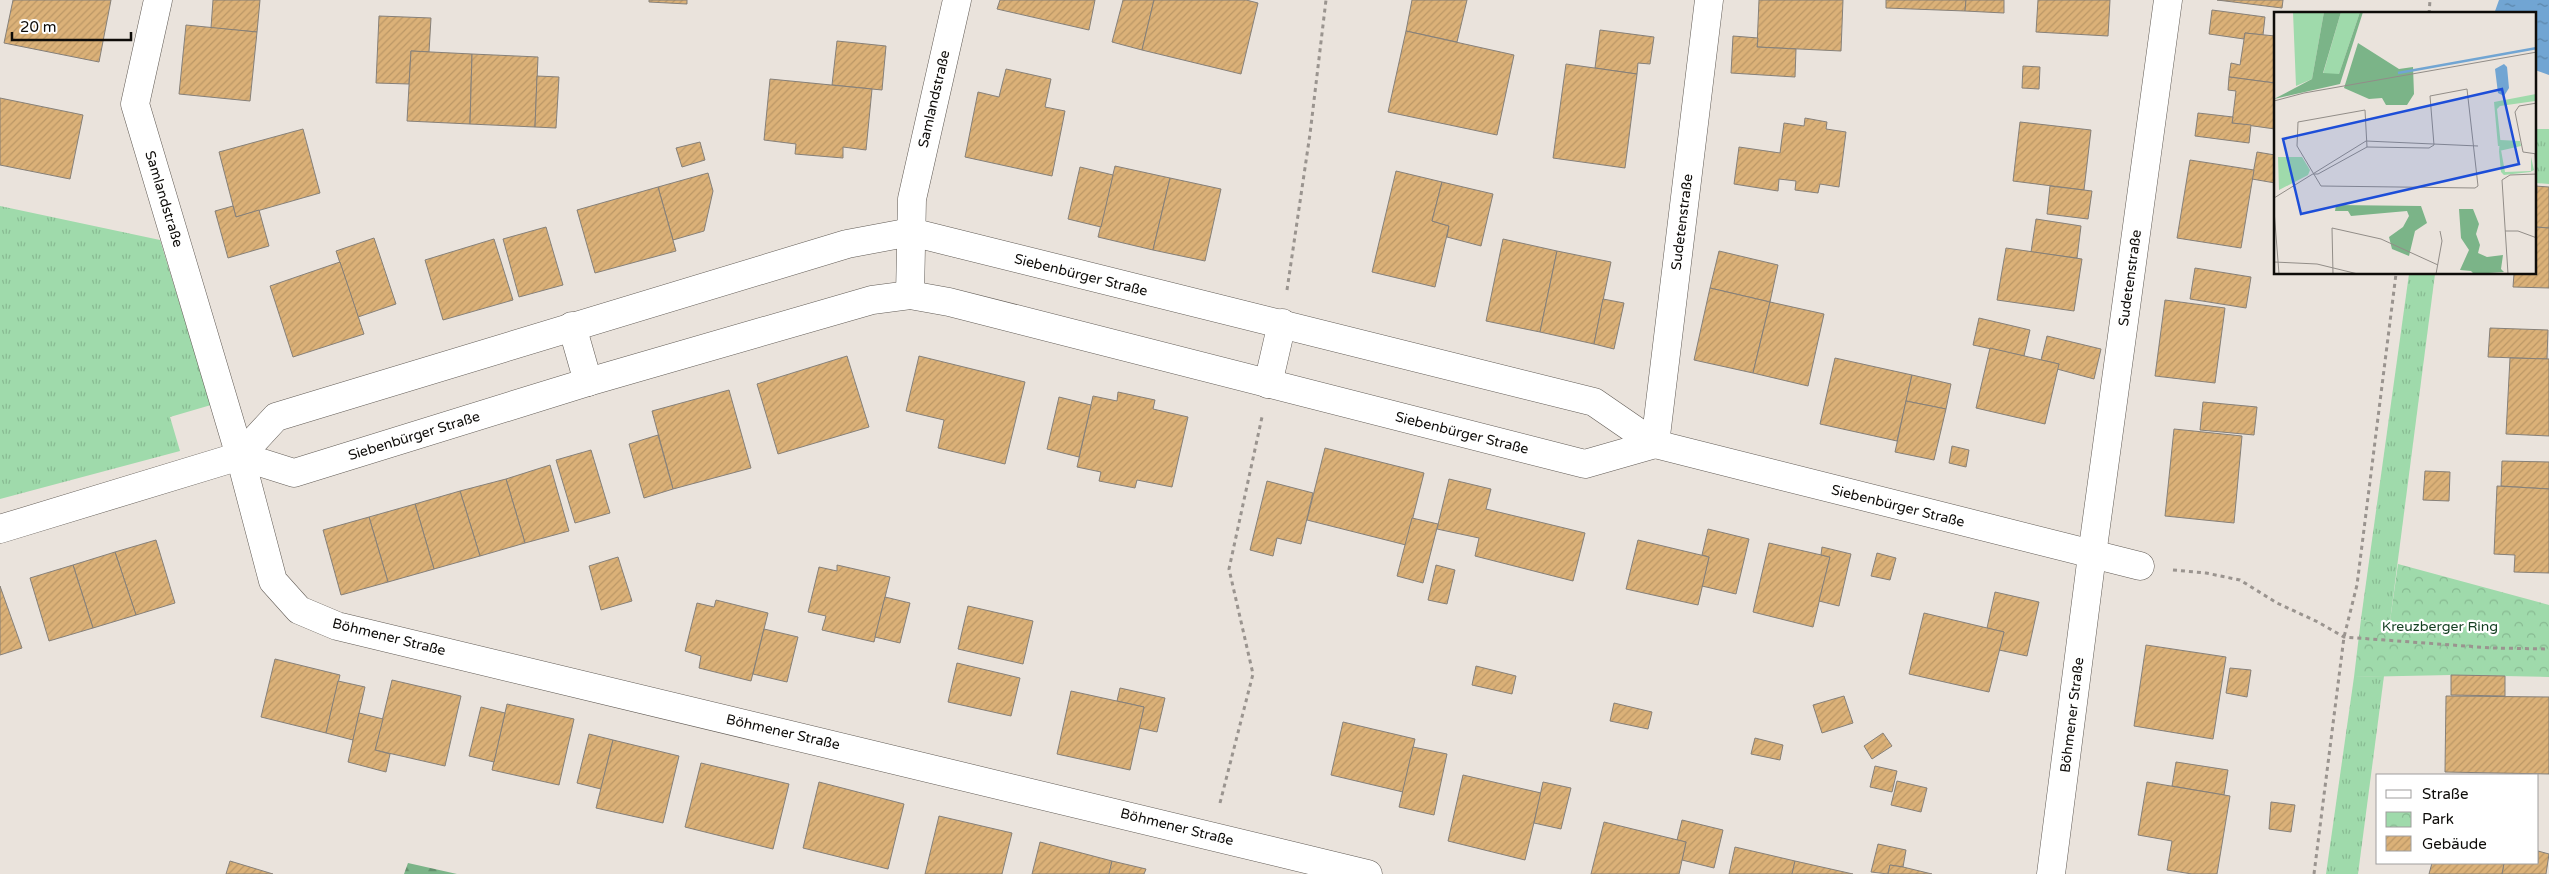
<svg xmlns="http://www.w3.org/2000/svg" width="2549" height="874" font-family="'Varela Round',sans-serif">
	<style>
		.grass { fill: url(#grass-tufts) }
		.forest { fill: url(#forest-firs) }
		.park { fill: url(#park-crowns) }
		.water { fill: url(#water-ripples) }
		.building { fill: url(#building-hatch); stroke: #868079 }
		.lines { fill: none; stroke-linecap: round; stroke-linejoin: round }
		.street-casing { stroke: #615b55; stroke-width: 29 }
		.path { stroke: #9a948f; stroke-width: 3; stroke-dasharray: 4 4; stroke-linecap: butt }
		.street { stroke: #fff; stroke-width: 28 }
		.labels { text-anchor: middle; dominant-baseline: central; stroke-width: 4.5; stroke-linejoin: round; paint-order: stroke }
		.street-label { font-size: 14px; fill: #0e0c09; stroke: #fff }
		.park-label { font-size: 14px; fill: #143f21; stroke: #fff }
		.inset-river { fill: none; stroke: #71a5d3; stroke-width: 2.5 }
		.inset-road { fill: none; stroke: #928d88; stroke-width: 1 }
		.view { fill: #1d4ed8; fill-opacity: 0.15; stroke: #1d4ed8; stroke-width: 2.5 }
		.inset-edge { fill: none; stroke: #0e0c09; stroke-width: 2.5 }
	</style>
	<defs>
		<pattern id="grass-tufts" width="24" height="20" patternUnits="userSpaceOnUse" patternTransform="scale(1.25)"><rect width="24" height="20" fill="#9fdaab"/><path d="M3 7l-1-3M5 7V3M7 7l1-3M15 17l-1-3M17 17v-4M19 17l1-3" fill="none" stroke="#88ba92"/></pattern>
		<pattern id="forest-firs" width="22" height="20" patternUnits="userSpaceOnUse" patternTransform="scale(1.25)"><rect width="22" height="20" fill="#7bb488"/><path d="M5 1l3.5 6h-7zM16 11l3.5 6h-7z" fill="#63916d"/></pattern>
		<pattern id="park-crowns" width="20" height="18" patternUnits="userSpaceOnUse" patternTransform="scale(1.25)"><rect width="20" height="18" fill="#9fdaab"/><path d="M2 6a3 3 0 1 1 6 0M12 15a3 3 0 1 1 6 0" fill="none" stroke="#88ba92"/></pattern>
		<pattern id="water-ripples" width="26" height="14" patternUnits="userSpaceOnUse" patternTransform="scale(1.25)"><rect width="26" height="14" fill="#71a5d3"/><path d="M2 4q2-2 4 0t4 0M15 11q2-2 4 0t4 0" fill="none" stroke="#5b85a9"/></pattern>
		<pattern id="building-hatch" width="6" height="6" patternUnits="userSpaceOnUse" patternTransform="scale(1.25)"><rect width="6" height="6" fill="#dbb178"/><path d="M-1 1l2-2M0 6l6-6M5 7l2-2" fill="none" stroke="#bb9766"/></pattern>
	</defs>
	<rect width="100%" height="100%" fill="#eae3dc"/>
	<g class="grass">
		<polygon points="2535,129 2549,129 2549,184 2535,183"/>
		<polygon points="0,206 160,240 211,405 170,417 180,451 0,499"/>
		<polygon points="2409,274 2435,274 2389,629 2361,619"/>
		<polygon points="2384,676 2358,874 2326,874 2354,677"/>
	</g>
	<polygon class="forest" points="408,863 457,874 404,874"/>
	<polygon class="park" points="2398,564 2549,605 2549,677 2451,675 2354,677 2361,619 2389,628"/>
	<polygon class="water" points="2499,0 2549,0 2549,75 2535,70 2535,14 2494,14"/>
	<g class="building">
		<polygon points="13,0 111,0 99,62 4,43"/>
		<polygon points="213,0 260,0 257,32 211,28"/>
		<polygon points="649,0 687,0 687,4 649,2"/>
		<polygon points="1000,0 1095,0 1089,30 997,9"/>
		<polygon points="1123,0 1154,0 1142,50 1112,42"/>
		<polygon points="1154,0 1246,0 1258,3 1241,74 1142,50"/>
		<polygon points="1412,0 1467,0 1457,42 1406,31"/>
		<polygon points="1759,0 1843,0 1841,51 1757,47"/>
		<polygon points="1886,0 1966,0 1965,11 1886,8"/>
		<polygon points="1966,0 2004,0 2004,13 1965,11"/>
		<polygon points="2038,0 2110,0 2108,36 2036,32"/>
		<polygon points="2217,0 2283,0 2282,8"/>
		<polygon points="2212,10 2265,17 2263,35 2245,33 2244,39 2209,34"/>
		<polygon points="379,16 431,18 429,52 411,51 409,84 376,83"/>
		<polygon points="186,25 257,32 250,101 179,94"/>
		<polygon points="1600,30 1654,37 1650,64 1638,63 1637,74 1595,68"/>
		<polygon points="1406,31 1514,55 1497,135 1388,112"/>
		<polygon points="2245,33 2275,36 2275,83 2229,77 2231,63 2240,65"/>
		<polygon points="1733,36 1758,38 1757,47 1796,49 1795,77 1731,73"/>
		<polygon points="837,41 886,46 882,90 832,85"/>
		<polygon points="411,51 472,54 470,124 407,121"/>
		<polygon points="472,54 538,57 535,127 470,124"/>
		<polygon points="1566,64 1637,74 1625,168 1553,158"/>
		<polygon points="2023,66 2040,67 2039,89 2022,88"/>
		<polygon points="1006,69 1051,79 1045,107 1065,111 1052,176 965,157 978,92 999,97"/>
		<polygon points="537,76 559,77 556,128 535,127"/>
		<polygon points="2229,77 2275,83 2275,129 2232,123 2236,91 2228,90"/>
		<polygon points="770,79 872,89 866,150 843,147 843,158 795,154 796,144 764,140"/>
		<polygon points="0,98 83,115 70,179 0,165"/>
		<polygon points="2198,113 2233,117 2232,123 2251,125 2249,143 2195,136"/>
		<polygon points="1805,118 1827,122 1826,129 1846,132 1839,187 1820,184 1818,193 1795,190 1796,181 1779,179 1778,191 1734,184 1739,147 1780,153 1784,123 1804,126"/>
		<polygon points="2020,122 2091,130 2084,190 2013,181"/>
		<polygon points="303,129 320,193 236,217 219,152"/>
		<polygon points="700,142 705,160 682,167 676,148"/>
		<polygon points="2257,152 2275,155 2275,183 2252,179"/>
		<polygon points="2190,160 2254,170 2241,248 2177,238"/>
		<polygon points="1115,166 1170,178 1153,250 1098,237"/>
		<polygon points="1080,167 1113,175 1101,227 1068,219"/>
		<polygon points="1396,171 1442,182 1432,221 1449,226 1435,287 1372,272"/>
		<polygon points="708,173 713,191 704,231 673,240 658,187"/>
		<polygon points="1170,178 1221,189 1205,261 1153,250"/>
		<polygon points="1442,182 1493,194 1481,246 1447,237 1449,226 1432,221"/>
		<polygon points="2050,186 2092,191 2088,219 2047,214"/>
		<polygon points="2535,186 2549,187 2549,228 2535,227"/>
		<polygon points="658,187 676,251 595,273 577,210"/>
		<polygon points="233,206 236,217 259,210 269,246 228,258 215,211"/>
		<polygon points="2036,219 2081,226 2077,258 2031,252"/>
		<polygon points="546,227 563,285 519,297 503,239"/>
		<polygon points="2535,227 2549,228 2549,288 2513,287 2514,274 2535,274"/>
		<polygon points="374,238 396,304 358,317 336,251"/>
		<polygon points="494,239 513,300 443,320 425,260"/>
		<polygon points="1503,239 1557,251 1540,332 1486,321"/>
		<polygon points="2006,248 2082,259 2074,311 1997,300"/>
		<polygon points="1557,251 1611,262 1594,344 1540,332"/>
		<polygon points="1719,251 1778,265 1770,302 1710,288"/>
		<polygon points="340,262 364,334 293,357 270,286"/>
		<polygon points="2195,268 2251,277 2246,308 2190,299"/>
		<polygon points="1710,288 1770,302 1753,373 1694,360"/>
		<polygon points="1603,299 1624,303 1614,349 1594,344"/>
		<polygon points="2165,300 2225,308 2215,383 2155,376"/>
		<polygon points="1770,302 1824,314 1808,386 1753,373"/>
		<polygon points="1979,318 2030,330 2024,356 1973,345"/>
		<polygon points="2490,328 2548,330 2547,359 2488,357"/>
		<polygon points="2047,336 2101,349 2094,379 2057,369 2059,364 2041,360"/>
		<polygon points="1990,348 2059,364 2045,424 1976,408"/>
		<polygon points="847,356 869,427 778,454 757,384"/>
		<polygon points="919,356 1025,382 1005,464 938,448 944,420 906,411"/>
		<polygon points="1835,358 1912,375 1897,441 1820,424"/>
		<polygon points="2510,358 2549,359 2549,436 2506,434"/>
		<polygon points="1912,375 1951,384 1946,409 1906,401"/>
		<polygon points="729,390 751,468 673,489 652,411"/>
		<polygon points="1118,392 1155,400 1153,409 1188,417 1172,487 1137,480 1135,488 1099,481 1101,472 1077,467 1093,396 1117,401"/>
		<polygon points="1059,397 1091,405 1079,457 1047,449"/>
		<polygon points="1906,401 1946,409 1934,460 1895,452"/>
		<polygon points="2203,402 2257,407 2254,435 2200,430"/>
		<polygon points="2174,429 2242,436 2234,523 2165,516"/>
		<polygon points="658,435 673,489 644,498 629,444"/>
		<polygon points="1952,446 1969,450 1966,467 1949,463"/>
		<polygon points="1325,448 1424,473 1406,545 1307,520"/>
		<polygon points="591,450 610,513 575,523 556,460"/>
		<polygon points="2502,461 2549,462 2549,489 2501,486"/>
		<polygon points="550,465 569,531 525,543 506,479"/>
		<polygon points="2425,471 2450,472 2449,501 2423,500"/>
		<polygon points="506,479 525,543 480,556 460,491"/>
		<polygon points="1449,479 1491,489 1486,509 1585,533 1573,581 1475,556 1479,538 1437,529"/>
		<polygon points="1267,481 1313,493 1301,544 1277,538 1273,556 1250,550"/>
		<polygon points="2497,486 2549,489 2549,573 2514,572 2515,555 2494,554"/>
		<polygon points="460,491 480,556 434,569 415,504"/>
		<polygon points="415,504 434,569 388,582 369,517"/>
		<polygon points="369,517 388,582 341,595 323,530"/>
		<polygon points="1412,518 1438,524 1423,583 1397,576"/>
		<polygon points="1708,529 1749,539 1736,594 1702,586 1709,557 1702,555"/>
		<polygon points="156,540 175,603 136,615 115,552"/>
		<polygon points="1638,540 1709,557 1698,605 1626,589"/>
		<polygon points="1769,543 1830,557 1813,627 1753,612"/>
		<polygon points="1822,547 1851,554 1839,606 1819,601 1830,557 1821,555"/>
		<polygon points="115,552 136,615 93,628 73,565"/>
		<polygon points="1877,553 1896,558 1890,580 1871,576"/>
		<polygon points="618,557 632,601 601,610 589,566"/>
		<polygon points="73,565 93,628 49,641 30,578"/>
		<polygon points="837,565 890,577 874,642 822,630 826,616 808,612 819,567 837,571"/>
		<polygon points="1436,565 1455,570 1447,604 1428,600"/>
		<polygon points="0,586 22,648 0,655"/>
		<polygon points="1995,592 2039,602 2027,656 1999,650 2004,632 1987,628"/>
		<polygon points="885,597 910,603 900,643 875,637"/>
		<polygon points="716,600 768,613 751,681 699,668 701,656 685,651 697,603 714,607"/>
		<polygon points="968,606 1033,621 1023,664 958,649"/>
		<polygon points="1924,613 2004,632 1989,692 1909,674"/>
		<polygon points="764,629 798,637 787,682 753,674"/>
		<polygon points="2146,645 2226,657 2213,739 2134,726"/>
		<polygon points="275,659 340,675 326,733 261,717"/>
		<polygon points="957,663 1020,678 1011,716 948,702"/>
		<polygon points="1476,666 1516,676 1512,694 1472,685"/>
		<polygon points="2230,668 2251,670 2247,697 2226,693"/>
		<polygon points="2451,675 2505,676 2505,696 2451,695"/>
		<polygon points="392,680 461,696 445,766 375,750"/>
		<polygon points="338,681 365,687 353,740 326,733"/>
		<polygon points="1120,688 1165,698 1157,732 1139,728 1144,707 1117,701"/>
		<polygon points="1071,691 1144,707 1130,770 1057,754"/>
		<polygon points="1844,696 1853,723 1822,733 1813,705"/>
		<polygon points="2446,696 2549,697 2549,774 2445,772"/>
		<polygon points="1614,703 1652,712 1648,729 1610,721"/>
		<polygon points="507,704 574,719 559,785 492,770"/>
		<polygon points="481,707 505,713 494,762 469,756"/>
		<polygon points="359,713 383,719 375,750 390,754 386,772 348,762"/>
		<polygon points="1343,722 1415,739 1403,792 1331,775"/>
		<polygon points="1883,733 1892,746 1872,759 1864,746"/>
		<polygon points="589,734 613,740 601,789 577,783"/>
		<polygon points="1755,738 1783,745 1780,760 1751,754"/>
		<polygon points="613,740 679,756 663,823 596,808"/>
		<polygon points="1413,747 1447,754 1434,815 1399,807"/>
		<polygon points="2176,762 2228,770 2224,795 2172,786"/>
		<polygon points="701,763 789,784 773,849 685,827"/>
		<polygon points="1875,766 1897,771 1892,792 1870,787"/>
		<polygon points="1463,775 1541,793 1525,860 1448,841"/>
		<polygon points="1897,781 1927,788 1921,812 1891,805"/>
		<polygon points="819,782 904,804 888,869 803,848"/>
		<polygon points="1543,782 1571,788 1561,829 1534,823"/>
		<polygon points="2147,782 2230,796 2217,874 2192,874 2167,870 2172,841 2138,835"/>
		<polygon points="2271,802 2295,805 2291,832 2269,829"/>
		<polygon points="939,816 1012,833 1002,874 925,874"/>
		<polygon points="1682,820 1723,830 1714,868 1682,860 1686,842 1677,840"/>
		<polygon points="1604,822 1686,842 1679,874 1591,874"/>
		<polygon points="1040,842 1112,861 1109,874 1032,874"/>
		<polygon points="1878,844 1906,850 1903,867 1890,865 1888,874 1871,872"/>
		<polygon points="1735,847 1795,861 1792,874 1729,874"/>
		<polygon points="2538,851 2549,854 2546,874 2502,874 2504,863 2538,863"/>
		<polygon points="230,861 273,874 226,874"/>
		<polygon points="1112,861 1146,869 1144,874 1109,874"/>
		<polygon points="1795,861 1853,874 1792,874"/>
		<polygon points="2432,863 2504,863 2502,874 2429,874"/>
		<polygon points="1890,865 1903,867 1932,874 1888,874"/>
	</g>
	<g class="lines">
		<defs>
			<g id="street">
				<polyline points="158,0 135,104 240,456 273,581 299,610 337,626 1368,874"/>
				<polyline points="910,295 912,199 957,0"/>
				<polyline points="572,326 588,382"/>
				<polyline points="1268,384 1282,323"/>
				<polyline points="1655,444 1709,0"/>
				<polyline points="240,456 294,473 588,382 872,300 910,295 949,302 1585,464 1655,444"/>
				<polyline points="0,529 240,456 276,417 847,244 911,232 1594,402 1655,444 2140,566"/>
				<polyline points="2051,874 2092,555 2168,0"/>
			</g>
		</defs>
		<use href="#street" class="street-casing"/>
		<g class="path">
			<polyline points="2429,14 2430,0"/>
			<polyline points="1287,290 1310,134 1326,0"/>
			<polyline points="2173,570 2206,573 2240,580 2277,603 2318,622 2344,637 2492,648 2549,649"/>
			<polyline points="1220,803 1253,674 1229,569 1262,417"/>
			<polyline points="2314,874 2344,637 2357,585 2396,274"/>
		</g>
		<use href="#street" class="street"/>
	</g>
	<g class="labels">
		<g class="street-label">
			<text transform="translate(934 99) rotate(-77)">Samlandstraße</text>
			<text transform="translate(164 199) rotate(73)">Samlandstraße</text>
			<text transform="translate(1682 222) rotate(-83)">Sudetenstraße</text>
			<text transform="translate(1081 275) rotate(14)">Siebenbürger Straße</text>
			<text transform="translate(2130 278) rotate(-82)">Sudetenstraße</text>
			<text transform="translate(1462 433) rotate(14)">Siebenbürger Straße</text>
			<text transform="translate(414 436) rotate(-17)">Siebenbürger Straße</text>
			<text transform="translate(1898 506) rotate(14)">Siebenbürger Straße</text>
			<text transform="translate(389 637) rotate(14)">Böhmener Straße</text>
			<text transform="translate(2072 715) rotate(-83)">Böhmener Straße</text>
			<text transform="translate(783 732) rotate(13)">Böhmener Straße</text>
			<text transform="translate(1177 827) rotate(14)">Böhmener Straße</text>
		</g>
		<g class="park-label">
			<text x="2440" y="626">Kreuzberger Ring</text>
		</g>
	</g>
	<g transform="translate(2274 12)">
		<rect width="262" height="262" fill="#eae3dc"/>
		<path d="M19 0H50L38 67 22 74ZM67 0H86L65 62H49ZM262 82 261 89 226 94 223 97 227 134H224L220 90ZM227 138 231 160 257 159V145L260 158 256 160 230 163 227 160 225 139ZM4 145H28L36 158 34 163 5 178Z" fill="#9fdaab"/>
		<path d="M50 0H67L49 61 65 62 86 0H89L66 72 0 87 38 67ZM84 31 125 57 139 55 140 82 133 93H112L108 86 95 87 70 76ZM62 193 147 194 153 211 141 219 135 244 118 237 115 225 129 215 135 204 133 199 77 204 74 199H61ZM185 197H199L205 212 202 222 206 233 204 241 213 245 229 243 227 257 230 260 200 262 197 259 186 258 195 238 187 226Z" fill="#7bb488"/>
		<path d="M226 128 246 129 247 134 225 139Z" fill="#9fdaab"/>
		<path d="M230 52 233 55 235 76 230 84 224 81 221 57Z" fill="#71a5d3"/>
		<path class="inset-river" d="M124 61 263 36"/>
		<path class="inset-road" d="M0 89 30 81 263 40M263 91 245 94 241 100 249 140 263 142M93 135 91 98 24 110 23 134 47 174 201 176 204 174 193 77 156 84 160 133M261 142 263 181M39 162H44L93 135 155 136 160 133M0 186 92 129 204 134M0 198 5 262M231 219H244L263 226M0 250 43 252 84 262M59 262 58 216 107 227 164 253M162 262 168 229 166 219M234 262 228 168 236 163 263 162"/>
		<path class="view" d="M228 77 245 152 27 202 9 127Z"/>
		<rect width="262" height="262" class="inset-edge"/>
	</g>
	<rect x="2376" y="774" width="162" height="90" fill="#ffffff" stroke="#9f9e9d"/>
	<rect x="2386" y="790" width="25" height="8" fill="#ffffff" stroke="#9f9e9d"/>
	<text x="2422" y="799" font-size="15" fill="#0e0c09">Straße</text>
	<rect x="2386" y="812" width="25" height="15" fill="url(#park-crowns)" stroke="#9f9e9d"/>
	<text x="2422" y="824" font-size="15" fill="#0e0c09">Park</text>
	<rect x="2386" y="836" width="25" height="15" fill="url(#building-hatch)" stroke="#9f9e9d"/>
	<text x="2422" y="849" font-size="15" fill="#0e0c09">Gebäude</text>
	<path d="M12 32v8h119v-8" fill="none" stroke="#0e0c09" stroke-width="2.5"/>
	<text x="20" y="32" font-size="15" fill="#0e0c09" stroke="#ffffff" stroke-width="4" paint-order="stroke">20 m</text>
</svg>
